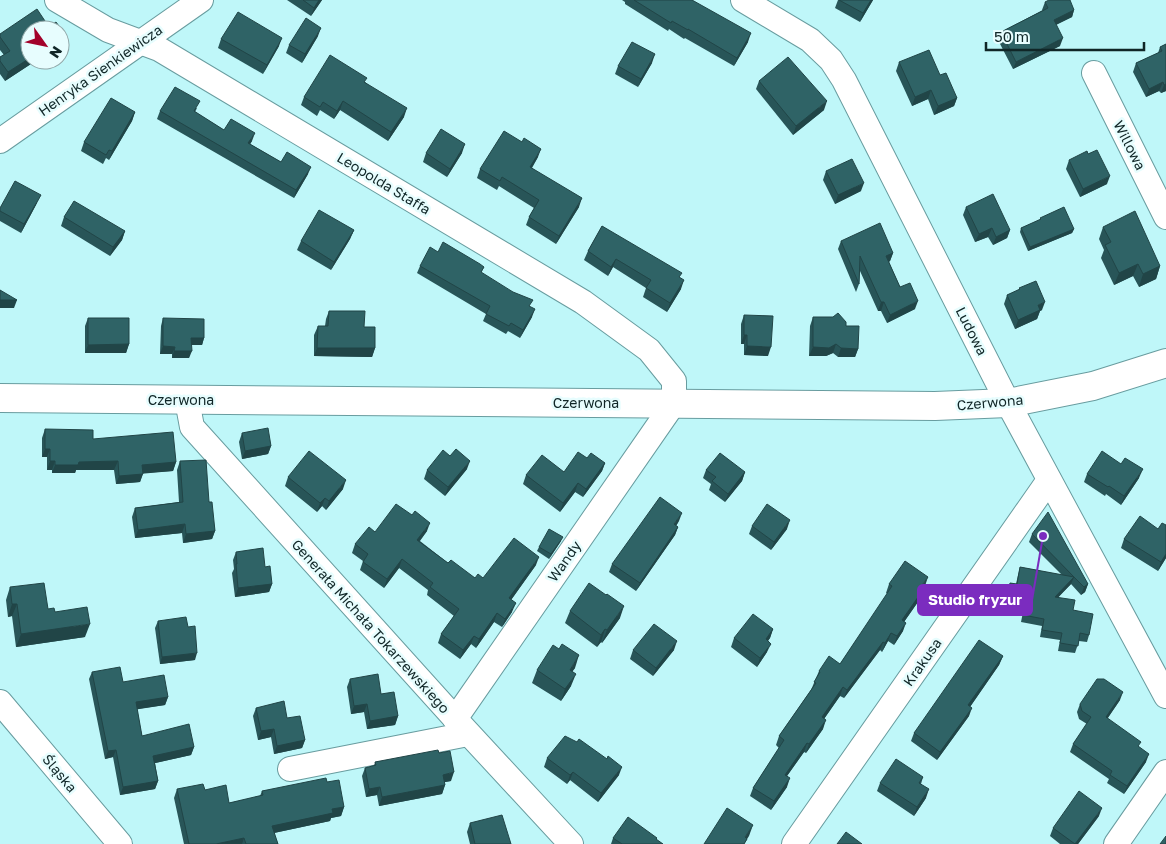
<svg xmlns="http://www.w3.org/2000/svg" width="1166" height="844" font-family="'Golos Text',sans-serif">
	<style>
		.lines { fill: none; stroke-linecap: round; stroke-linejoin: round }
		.minor-casing { stroke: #689c9f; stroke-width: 26 }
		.secondary-casing { stroke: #689c9f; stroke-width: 30 }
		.minor { stroke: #fff; stroke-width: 24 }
		.secondary { stroke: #fff; stroke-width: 28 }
		.wall { fill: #285558 }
		.shaded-wall { fill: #214547 }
		.building { fill: #2f6366; stroke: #214547 }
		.labels { text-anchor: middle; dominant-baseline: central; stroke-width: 5; stroke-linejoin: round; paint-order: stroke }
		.street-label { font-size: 14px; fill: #102627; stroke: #e7fdfe }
		.leader { fill: none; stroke: #7b2cbf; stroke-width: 2 }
		.callout-dot { fill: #7b2cbf; stroke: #e7fdfe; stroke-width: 2 }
		.callout { fill: #7b2cbf; stroke: #7b2cbf; stroke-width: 2 }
		.callout-label { font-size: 15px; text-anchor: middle; font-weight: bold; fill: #fff }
	</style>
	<rect width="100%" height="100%" fill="#bff7f9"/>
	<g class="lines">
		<defs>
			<g id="minor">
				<polyline points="57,0 108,30 159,49 583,302 649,350 674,381 674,403 455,719"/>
				<polyline points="743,0 810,40 831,60 844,80 1008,403 1166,696"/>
				<polyline points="1094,73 1166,217"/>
				<polyline points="0,141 201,0"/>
				<polyline points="187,400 192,427 459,723 571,844"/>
				<polyline points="0,702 120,844"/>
				<polyline points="290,769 468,734"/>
				<polyline points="794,844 1049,480"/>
				<polyline points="1116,844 1166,772"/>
			</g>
			<polyline id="secondary" points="0,398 935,406 1008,403 1093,386 1166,363"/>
		</defs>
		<use href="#minor" class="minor-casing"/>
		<use href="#secondary" class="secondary-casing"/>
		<use href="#minor" class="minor"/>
		<use href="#secondary" class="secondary"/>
	</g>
	<g class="wall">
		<polygon points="287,0 322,0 311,16"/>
		<polygon points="622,0 692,0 748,42 734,66 685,38 684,39 669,29 668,31 625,4 625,2"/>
		<polygon points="838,0 873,0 860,22 835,8"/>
		<polygon points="1045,2 1074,10 1072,17 1056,25 1060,46 1013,69 998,40 1001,32 1043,10 1042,10"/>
		<polygon points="49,27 62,44 30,60 37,60 5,81 0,74 0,57 4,55 0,50 0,34"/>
		<polygon points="318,36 302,63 286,53 289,45"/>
		<polygon points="221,39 279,46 263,74 218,48"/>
		<polygon points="1166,44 1166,91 1161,93 1159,91 1146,97 1133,72 1136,63 1158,53 1160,47"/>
		<polygon points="899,62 940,75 957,98 954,106 934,115 928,99 912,106 896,71"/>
		<polygon points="652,63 638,87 615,74 618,66"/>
		<polygon points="759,81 824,110 793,135 756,89"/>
		<polygon points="365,82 404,117 388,141 340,110 334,119 320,110 317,116 301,105 304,97"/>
		<polygon points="197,108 195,112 224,130 252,141 250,144 281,162 308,174 294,198 157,119 160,111"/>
		<polygon points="135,112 132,121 109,160 106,158 103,164 81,151 84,142"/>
		<polygon points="426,153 462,153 447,177 423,162"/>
		<polygon points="538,157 532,168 579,207 556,244 526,225 529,217 534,208 499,186 497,190 477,178 480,169"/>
		<polygon points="1069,160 1107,184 1080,197 1066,169"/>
		<polygon points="826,171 861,191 835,204 823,180"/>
		<polygon points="37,203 21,233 0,221 0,208"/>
		<polygon points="966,207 1010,230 1007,238 993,245 988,237 975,242 963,215"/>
		<polygon points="64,217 125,231 122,240 110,256 61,226"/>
		<polygon points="1040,218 1074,229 1072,233 1028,251 1020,232 1021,228 1040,220"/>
		<polygon points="602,226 680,278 681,289 667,312 643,297 646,288 613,267 608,276 584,260 588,251"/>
		<polygon points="1103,227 1160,266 1156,279 1139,287 1133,276 1114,285 1101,258 1104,250 1099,239"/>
		<polygon points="354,230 350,239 331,270 297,250 301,241"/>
		<polygon points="841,241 893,253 890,261 889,262 900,287 915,309 887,323 881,311 878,311 860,271 859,284 856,292 838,249"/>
		<polygon points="438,252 484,267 481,273 530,307 532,317 520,338 508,331 506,334 483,321 486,314 417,273 420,266"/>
		<polygon points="1019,288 1042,310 1040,311 1037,319 1015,329 1004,304 1007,295 1019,290"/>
		<polygon points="329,311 375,348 372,357 314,356 314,335 318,326 325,326 326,319"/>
		<polygon points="744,315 768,356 744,355 744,344 741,344 741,324"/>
		<polygon points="813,317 846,326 858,349 855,357 838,357 833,353 826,356 809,356 810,326"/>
		<polygon points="88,318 129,344 126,353 85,353 85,326"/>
		<polygon points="163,318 204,338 202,345 191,345 189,358 172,358 172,354 160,354 161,326"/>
		<polygon points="45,429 93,439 176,462 173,471 143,473 140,482 116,484 114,470 76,470 75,473 52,473 52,470 47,470 47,457 42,457 42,438"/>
		<polygon points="242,433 271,446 268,454 242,459 239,442"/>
		<polygon points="587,458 605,463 602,471 583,497 575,492 560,512 523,484 526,475 564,472"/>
		<polygon points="180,461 209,502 215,531 212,539 183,543 182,533 135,538 132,517 135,508 179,502 177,470"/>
		<polygon points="467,469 445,496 424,479 427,470"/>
		<polygon points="706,470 745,472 742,481 725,502 709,490 711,484 703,478"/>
		<polygon points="1087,474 1139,478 1121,505 1106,494 1105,496 1084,482"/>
		<polygon points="288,477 343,489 326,510 322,506 317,512 285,486"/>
		<polygon points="679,521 676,526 678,527 675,535 636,591 609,572 612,564"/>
		<polygon points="1166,525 1166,558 1158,571 1121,548 1124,539 1158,529"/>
		<polygon points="752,526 787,529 771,550 749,534"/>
		<polygon points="427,531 420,541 448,563 475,578 483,578 536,565 511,600 512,612 502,627 494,622 476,648 471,644 460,659 438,643 441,634 454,616 427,595 428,590 399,568 384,588 360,570 363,561 352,553 355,544 375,532"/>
		<polygon points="1032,534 1088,584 1085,592 1081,595 1071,584 1058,597 1073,610 1089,635 1087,642 1079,641 1075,653 1058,651 1060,640 1040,637 1042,626 1021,622 1023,612 1005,609 1008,590 1010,583 1016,584 1018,575 1020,567 1062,575 1029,542"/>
		<polygon points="561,541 549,559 537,551 539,547"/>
		<polygon points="236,552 272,584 269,592 235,597 232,573 234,569 233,560"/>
		<polygon points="889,584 925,586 922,589 923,590 920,599 904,622 903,631 894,645 888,641 882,652 880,650 844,698 840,696 824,719 823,729 806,753 804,752 787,776 787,787 771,810 750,796 753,788 779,748 776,745 779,736 811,690 819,671 840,664 888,594 886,593"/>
		<polygon points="10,587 48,609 55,612 85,637 16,647 12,616 8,617 6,600"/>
		<polygon points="570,611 620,618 602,643 601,642 597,647 565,623"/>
		<polygon points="158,621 188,627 195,660 160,664 155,628"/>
		<polygon points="773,629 770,638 768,641 767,652 757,667 731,647 734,638"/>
		<polygon points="633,650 674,650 653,676 630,659"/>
		<polygon points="1003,656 999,665 970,707 969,716 937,760 911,741 914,733"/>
		<polygon points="575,668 572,671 571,686 561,701 532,683 537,670"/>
		<polygon points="92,672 168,697 165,705 137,709 142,736 194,747 191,755 155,763 158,781 155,789 120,795 113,757 105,759 89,679"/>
		<polygon points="350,679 381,694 398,716 395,725 367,729 364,712 351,714 347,687"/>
		<polygon points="1120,700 1107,719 1139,747 1146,762 1124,794 1107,783 1109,779 1070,752 1073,744 1087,724 1079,719 1077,712 1080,704"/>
		<polygon points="256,708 287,718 305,740 302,748 274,754 271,737 258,740 253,716"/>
		<polygon points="439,753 451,781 444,782 445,785 442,794 379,806 377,795 366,797 362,776 365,768 374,766 375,762"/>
		<polygon points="547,758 619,775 598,802 570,780 567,784 544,767"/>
		<polygon points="923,777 921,784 926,798 914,816 877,791 880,783"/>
		<polygon points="327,782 344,807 341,816 331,818 330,821 274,833 278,844 184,844 174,798 177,789 205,790 229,803 260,796 262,791"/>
		<polygon points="1099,816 1078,844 1060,844 1050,836 1053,828"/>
		<polygon points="470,823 511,844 470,844 467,832"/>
		<polygon points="613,838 657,838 656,840 663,844 611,844"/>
	</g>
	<g class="shaded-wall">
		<polygon points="319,0 322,0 311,16 314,8"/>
		<polygon points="871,0 873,0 860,22 863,13"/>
		<polygon points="1074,10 1072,17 1051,27 1054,20"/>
		<polygon points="321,28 318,36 302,63 305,54"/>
		<polygon points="751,33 748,42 734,66 737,58"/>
		<polygon points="65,35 62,44 60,45 60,39"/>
		<polygon points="282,38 279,46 263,74 267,65"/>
		<polygon points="1063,38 1060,46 1013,69 1016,62"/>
		<polygon points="655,54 652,63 638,87 641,79"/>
		<polygon points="30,58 30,60 37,60 5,81 8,72"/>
		<polygon points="1163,82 1159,91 1146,97 1149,89"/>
		<polygon points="1166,84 1166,91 1161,93 1164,85"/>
		<polygon points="931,90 928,99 912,106 915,97"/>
		<polygon points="957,98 954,106 934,115 938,106"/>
		<polygon points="343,101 340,110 334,119 337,111"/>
		<polygon points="827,101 824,110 793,135 796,126"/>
		<polygon points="407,108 404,117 388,141 391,132"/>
		<polygon points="135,112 132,121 109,160 112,151"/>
		<polygon points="255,133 252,141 246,151 248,143"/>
		<polygon points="465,144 462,153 447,177 450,169"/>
		<polygon points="541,149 538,157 527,175 530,167"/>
		<polygon points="311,167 308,174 294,198 296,190"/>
		<polygon points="1110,176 1107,184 1080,197 1083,189"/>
		<polygon points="864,183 861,191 835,204 838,195"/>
		<polygon points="41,195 37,203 21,233 24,224"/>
		<polygon points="582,198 579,207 556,244 559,236"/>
		<polygon points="992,228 988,237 975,242 979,234"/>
		<polygon points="1074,229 1072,233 1028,251 1030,247"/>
		<polygon points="354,230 350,239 331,270 334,262"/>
		<polygon points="1010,230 1007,238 993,245 996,237"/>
		<polygon points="125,231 122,240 110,256 113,247"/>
		<polygon points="893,253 890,261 883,264 886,256"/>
		<polygon points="616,259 613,267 608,276 611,267"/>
		<polygon points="1138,264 1133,276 1114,285 1119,273"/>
		<polygon points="1160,266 1156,279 1139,287 1143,274"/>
		<polygon points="684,280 681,289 667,312 670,303"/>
		<polygon points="0,300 17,300 14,308 0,308"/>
		<polygon points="918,301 915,309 887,323 890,315"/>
		<polygon points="881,302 884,302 881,311 878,311"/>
		<polygon points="1045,302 1042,310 1040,311 1037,319 1015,329 1018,320 1038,305"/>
		<polygon points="535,309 532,317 520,338 523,330"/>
		<polygon points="744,335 747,335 744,344 741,344"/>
		<polygon points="191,338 204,338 202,345 189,345"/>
		<polygon points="129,344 126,353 85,353 88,345"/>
		<polygon points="836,344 833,353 826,356 809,356 813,347"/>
		<polygon points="163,346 175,347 172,354 160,354"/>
		<polygon points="747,346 771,347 768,356 744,355"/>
		<polygon points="317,348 375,348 372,357 314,356"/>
		<polygon points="841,348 858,349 855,357 838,357"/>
		<polygon points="174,351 192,351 189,358 172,358"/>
		<polygon points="271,446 268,454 242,459 245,451"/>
		<polygon points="45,449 50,449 47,457 42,457"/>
		<polygon points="50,461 55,461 52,470 47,470"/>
		<polygon points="118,461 114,470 76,470 75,473 52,473 55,465 79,462"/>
		<polygon points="470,461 467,469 445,496 448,487"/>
		<polygon points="176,462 173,471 139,474 142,465"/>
		<polygon points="605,463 602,471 583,497 586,489"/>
		<polygon points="1143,469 1139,478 1121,505 1124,496"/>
		<polygon points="745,472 742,481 725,502 728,494"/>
		<polygon points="143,474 140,482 116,484 119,476"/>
		<polygon points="346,480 343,489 326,510 329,501"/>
		<polygon points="578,483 575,492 560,512 563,503"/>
		<polygon points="325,498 322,506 317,512 320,503"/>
		<polygon points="682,513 679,521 671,533 674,524"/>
		<polygon points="790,520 787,529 771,550 774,542"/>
		<polygon points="430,523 427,531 414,548 417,540"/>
		<polygon points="185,524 182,533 135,538 138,530"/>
		<polygon points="678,527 675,535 636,591 640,583"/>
		<polygon points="215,531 212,539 183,543 186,534"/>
		<polygon points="563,537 561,541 549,559 551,554"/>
		<polygon points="1166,554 1166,558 1158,571 1161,562"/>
		<polygon points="539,557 536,565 506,607 509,598"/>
		<polygon points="402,559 399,568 384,588 387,579"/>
		<polygon points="928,577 925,586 917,597 920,588"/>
		<polygon points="1074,577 1071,584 1052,604 1055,597"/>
		<polygon points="272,584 269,592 235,597 238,588"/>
		<polygon points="1088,584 1085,592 1081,595 1084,587"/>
		<polygon points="923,590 920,599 899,629 902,620"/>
		<polygon points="516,603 512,612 502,627 505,619"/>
		<polygon points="12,604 17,604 12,616 8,617"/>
		<polygon points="624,606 620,618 602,643 607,630"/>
		<polygon points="497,613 494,622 476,648 479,639"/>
		<polygon points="906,623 903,631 894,645 897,636"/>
		<polygon points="90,624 85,637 16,647 21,634"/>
		<polygon points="605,629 601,642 597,647 601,635"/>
		<polygon points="773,629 770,638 763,647 766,639"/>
		<polygon points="891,633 888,641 882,652 885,643"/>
		<polygon points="474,636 471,644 460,659 463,650"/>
		<polygon points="677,641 674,650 653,676 656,668"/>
		<polygon points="883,642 880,650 844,698 847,690"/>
		<polygon points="771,644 767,652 757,667 760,658"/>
		<polygon points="197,653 195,660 160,664 162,657"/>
		<polygon points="579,655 575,668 565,682 570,670"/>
		<polygon points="1003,656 999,665 965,714 968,705"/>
		<polygon points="576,674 571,686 561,701 565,689"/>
		<polygon points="843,687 840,696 819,726 822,717"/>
		<polygon points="1123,692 1120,700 1103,725 1106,717"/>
		<polygon points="168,697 165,705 133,710 136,702"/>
		<polygon points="367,704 364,712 351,714 354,706"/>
		<polygon points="972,708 969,716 937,760 940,752"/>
		<polygon points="398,716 395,725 367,729 370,721"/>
		<polygon points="826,720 823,729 806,753 809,744"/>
		<polygon points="274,729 271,737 258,740 261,731"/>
		<polygon points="305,740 302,748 274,754 277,746"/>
		<polygon points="807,743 804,752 782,783 785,775"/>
		<polygon points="194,747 191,755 151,764 153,756"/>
		<polygon points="116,750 113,757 105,759 108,751"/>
		<polygon points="1149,754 1146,762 1124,794 1127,786"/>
		<polygon points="622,767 619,775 598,802 601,793"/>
		<polygon points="454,772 451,781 440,783 443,775"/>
		<polygon points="573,772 570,780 567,784 570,775"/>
		<polygon points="790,778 787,787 771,810 774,801"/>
		<polygon points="158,781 155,789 120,795 123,787"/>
		<polygon points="445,785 442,794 379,806 382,797"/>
		<polygon points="380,787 377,795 366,797 369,789"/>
		<polygon points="929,789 926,798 914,816 917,807"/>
		<polygon points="344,807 341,816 331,818 330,821 269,834 272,826 332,809"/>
		<polygon points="1102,808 1099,816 1078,844 1075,844"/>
		<polygon points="753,825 749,836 744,844 745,837"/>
		<polygon points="244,838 242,844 216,844"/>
	</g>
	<g class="building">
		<polygon points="303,0 319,0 314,8"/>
		<polygon points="634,0 692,0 751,33 737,58 688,29 688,30 672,21 671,23"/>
		<polygon points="839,0 871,0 863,13"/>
		<polygon points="1049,0 1070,0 1074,10 1054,20 1063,38 1016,62 1001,32 1048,8 1045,2"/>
		<polygon points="37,9 49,27 56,22 65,35 60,39 60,30 30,30 30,58 8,72 0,61 0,57 10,51 0,37 0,34"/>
		<polygon points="238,12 282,38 267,65 221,39"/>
		<polygon points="306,18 321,28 305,54 289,45"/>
		<polygon points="632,42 655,54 641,79 618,66"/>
		<polygon points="1166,44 1166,84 1164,85 1163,82 1149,89 1136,63 1162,51 1160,47"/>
		<polygon points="929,50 940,75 946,73 957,98 938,106 931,90 915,97 899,62"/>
		<polygon points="330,55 367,78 364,82 407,108 391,132 343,101 337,111 323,102 320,107 304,97"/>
		<polygon points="788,57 827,101 796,126 759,81"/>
		<polygon points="175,87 200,101 194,111 224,130 231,119 255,133 248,143 281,162 287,152 311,167 296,190 160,111"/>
		<polygon points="111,98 135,112 112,151 109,150 106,155 84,142"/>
		<polygon points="441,129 465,144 450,169 426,153"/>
		<polygon points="504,131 522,142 524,138 541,149 530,167 582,198 559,236 529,217 539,200 502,177 500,181 480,169"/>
		<polygon points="1097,150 1110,176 1083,189 1069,160 1087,151 1088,154"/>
		<polygon points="852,159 864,183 838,195 826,171"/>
		<polygon points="15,181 41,195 24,224 0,211 0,208"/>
		<polygon points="993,194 1010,230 996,237 992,228 979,234 966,207"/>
		<polygon points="74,201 125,231 113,247 64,217"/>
		<polygon points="1064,207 1074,229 1030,247 1021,228 1041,219 1040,218"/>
		<polygon points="319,210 354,230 334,262 301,241"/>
		<polygon points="1135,211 1160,266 1143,274 1138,264 1119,273 1105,245 1111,242 1103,227"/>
		<polygon points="880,223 893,253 886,256 900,287 910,283 918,301 890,315 884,302 881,302 860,256 859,284 841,241"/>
		<polygon points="602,226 682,273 679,277 684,280 670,303 646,288 651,280 616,259 611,267 588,251"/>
		<polygon points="443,242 480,264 484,267 481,272 513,292 533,300 529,306 535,309 523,330 511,323 509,326 486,314 490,306 420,266 430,247 438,252"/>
		<polygon points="1036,281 1045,302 1038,305 1040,310 1018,320 1007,295 1020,289 1019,288"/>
		<polygon points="0,290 17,300 0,300"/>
		<polygon points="329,311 365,311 364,327 375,327 375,348 317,348 318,326 328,326"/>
		<polygon points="838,313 846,322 846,326 859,326 858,349 841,348 836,344 829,348 813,347 813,317 833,317"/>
		<polygon points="744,315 773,316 771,347 747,346 747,335 744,335"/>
		<polygon points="88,318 129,318 129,344 88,345"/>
		<polygon points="163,318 204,319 204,338 191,338 192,351 174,351 175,347 163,346"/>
		<polygon points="268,428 271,446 245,451 242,433"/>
		<polygon points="45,429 93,430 93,439 173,432 176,462 142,465 143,474 119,476 118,461 79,462 78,465 55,465 55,461 50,461 50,449 45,449"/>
		<polygon points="456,449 470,461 448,487 427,470 443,450 450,456"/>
		<polygon points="309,451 346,480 329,501 325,498 320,503 288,477"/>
		<polygon points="1102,451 1121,464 1125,458 1143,469 1124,496 1109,486 1108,487 1087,474"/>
		<polygon points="578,452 587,458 591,453 605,463 586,489 578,483 563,503 526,475 542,455 564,472"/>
		<polygon points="720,453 745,472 728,494 712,481 716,477 706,470"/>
		<polygon points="206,460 209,502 212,502 215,531 186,534 185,524 138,530 135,508 183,502 180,461"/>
		<polygon points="660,497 682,513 674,524 678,527 640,583 612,564"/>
		<polygon points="396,504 412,515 415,511 430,523 417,540 448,563 451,560 475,578 478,574 483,578 514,538 539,557 509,598 516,603 505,619 497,613 479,639 474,636 463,650 441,634 459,609 430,587 433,583 402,559 387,579 363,562 368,554 355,544 369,527 375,532"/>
		<polygon points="767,504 790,520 774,542 752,526"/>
		<polygon points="1048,512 1088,584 1084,587 1074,577 1055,597 1075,600 1073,610 1093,614 1089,635 1080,633 1078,646 1060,643 1062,633 1042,630 1044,619 1023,615 1025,605 1007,601 1010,583 1017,584 1020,567 1074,577 1032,534"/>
		<polygon points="1140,516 1158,529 1162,523 1166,525 1166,554 1161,562 1124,539"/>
		<polygon points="549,529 563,537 551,554 539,547"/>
		<polygon points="263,548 265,567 270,566 272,584 238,588 236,564 237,564 236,552"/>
		<polygon points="905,561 928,577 920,588 923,590 902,620 906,623 897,636 891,633 885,643 883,642 847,690 843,687 822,717 826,720 809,744 807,743 785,775 790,778 774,801 753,788 784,740 779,736 816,683 814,682 820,672 819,671 829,656 840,664 892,586 889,584"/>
		<polygon points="44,583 48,609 54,608 55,612 87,607 90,624 21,634 17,604 12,604 10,587"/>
		<polygon points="589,583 606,595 607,594 624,606 607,630 605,629 601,635 570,611"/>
		<polygon points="753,614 773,629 766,639 771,644 760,658 734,638"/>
		<polygon points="186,617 188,627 195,626 197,653 162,657 158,621"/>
		<polygon points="654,624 677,641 656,668 633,650"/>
		<polygon points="979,640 1003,656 968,705 972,708 940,752 914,733"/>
		<polygon points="562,644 579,655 570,670 576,674 565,689 537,670 553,645 559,649"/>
		<polygon points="120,667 123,682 164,675 168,697 136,702 142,736 189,724 194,747 153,756 158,781 123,787 116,750 108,751 92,672"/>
		<polygon points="378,674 381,694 394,692 398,716 370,721 367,704 354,706 350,679"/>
		<polygon points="1097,679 1104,679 1123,692 1106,717 1141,742 1138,746 1149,754 1127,786 1110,775 1112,771 1073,744 1091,717 1082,711 1080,704"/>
		<polygon points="284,701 287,718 300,716 305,740 277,746 274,729 261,731 256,708"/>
		<polygon points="565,736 577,742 579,739 607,759 608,756 622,767 601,793 573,772 570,775 547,758"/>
		<polygon points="438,750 439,753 450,751 454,772 443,775 445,785 382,797 380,787 369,789 365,768 376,765 375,762"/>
		<polygon points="896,759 923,777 919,783 929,789 917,807 880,783"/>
		<polygon points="326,778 327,782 339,780 344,807 332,809 333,813 272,826 278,844 246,844 244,838 216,844 189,844 177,789 203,784 205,790 226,785 229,803 263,795 262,791"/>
		<polygon points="1079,791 1102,808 1075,844 1053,828"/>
		<polygon points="727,808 753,825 745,837 747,839 744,844 704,844"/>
		<polygon points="502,815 511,844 475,844 470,823"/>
		<polygon points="628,817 657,838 656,839 663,844 622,844 613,838"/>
		<polygon points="846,832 862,844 837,844"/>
		<polygon points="1166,836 1166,844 1160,844"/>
	</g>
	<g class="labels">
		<g class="street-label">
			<text transform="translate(100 70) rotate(-35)">Henryka Sienkiewicza</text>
			<text transform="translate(1130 145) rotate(63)">Willowa</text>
			<text transform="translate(384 183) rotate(31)">Leopolda Staffa</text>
			<text transform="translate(972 331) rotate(63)">Ludowa</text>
			<text x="181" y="399">Czerwona</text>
			<text x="586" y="402">Czerwona</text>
			<text transform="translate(990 402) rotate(-5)">Czerwona</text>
			<text transform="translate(564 561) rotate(-55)">Wandy</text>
			<text transform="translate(371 626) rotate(48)">Generała Michała Tokarzewskiego</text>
			<text transform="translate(922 662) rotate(-55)">Krakusa</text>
			<text transform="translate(60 773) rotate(50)">Śląska</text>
		</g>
	</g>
	<path class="leader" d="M1043 536L1032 600"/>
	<circle class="callout-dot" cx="1043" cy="536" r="5"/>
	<rect class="callout" x="918" y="585" width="114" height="30" rx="5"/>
	<g class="callout-label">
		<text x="975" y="605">Studio fryzur</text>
	</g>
	<g transform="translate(45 45) rotate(123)"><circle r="24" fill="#e7fdfe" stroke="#91a7a8"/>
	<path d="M0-4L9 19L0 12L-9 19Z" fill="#a2022a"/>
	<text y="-8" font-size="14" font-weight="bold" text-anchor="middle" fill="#102627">N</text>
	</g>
	<path d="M986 42v8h158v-8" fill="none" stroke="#102627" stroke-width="2.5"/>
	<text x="994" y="42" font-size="15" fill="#102627" stroke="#e7fdfe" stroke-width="4" paint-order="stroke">50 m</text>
</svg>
